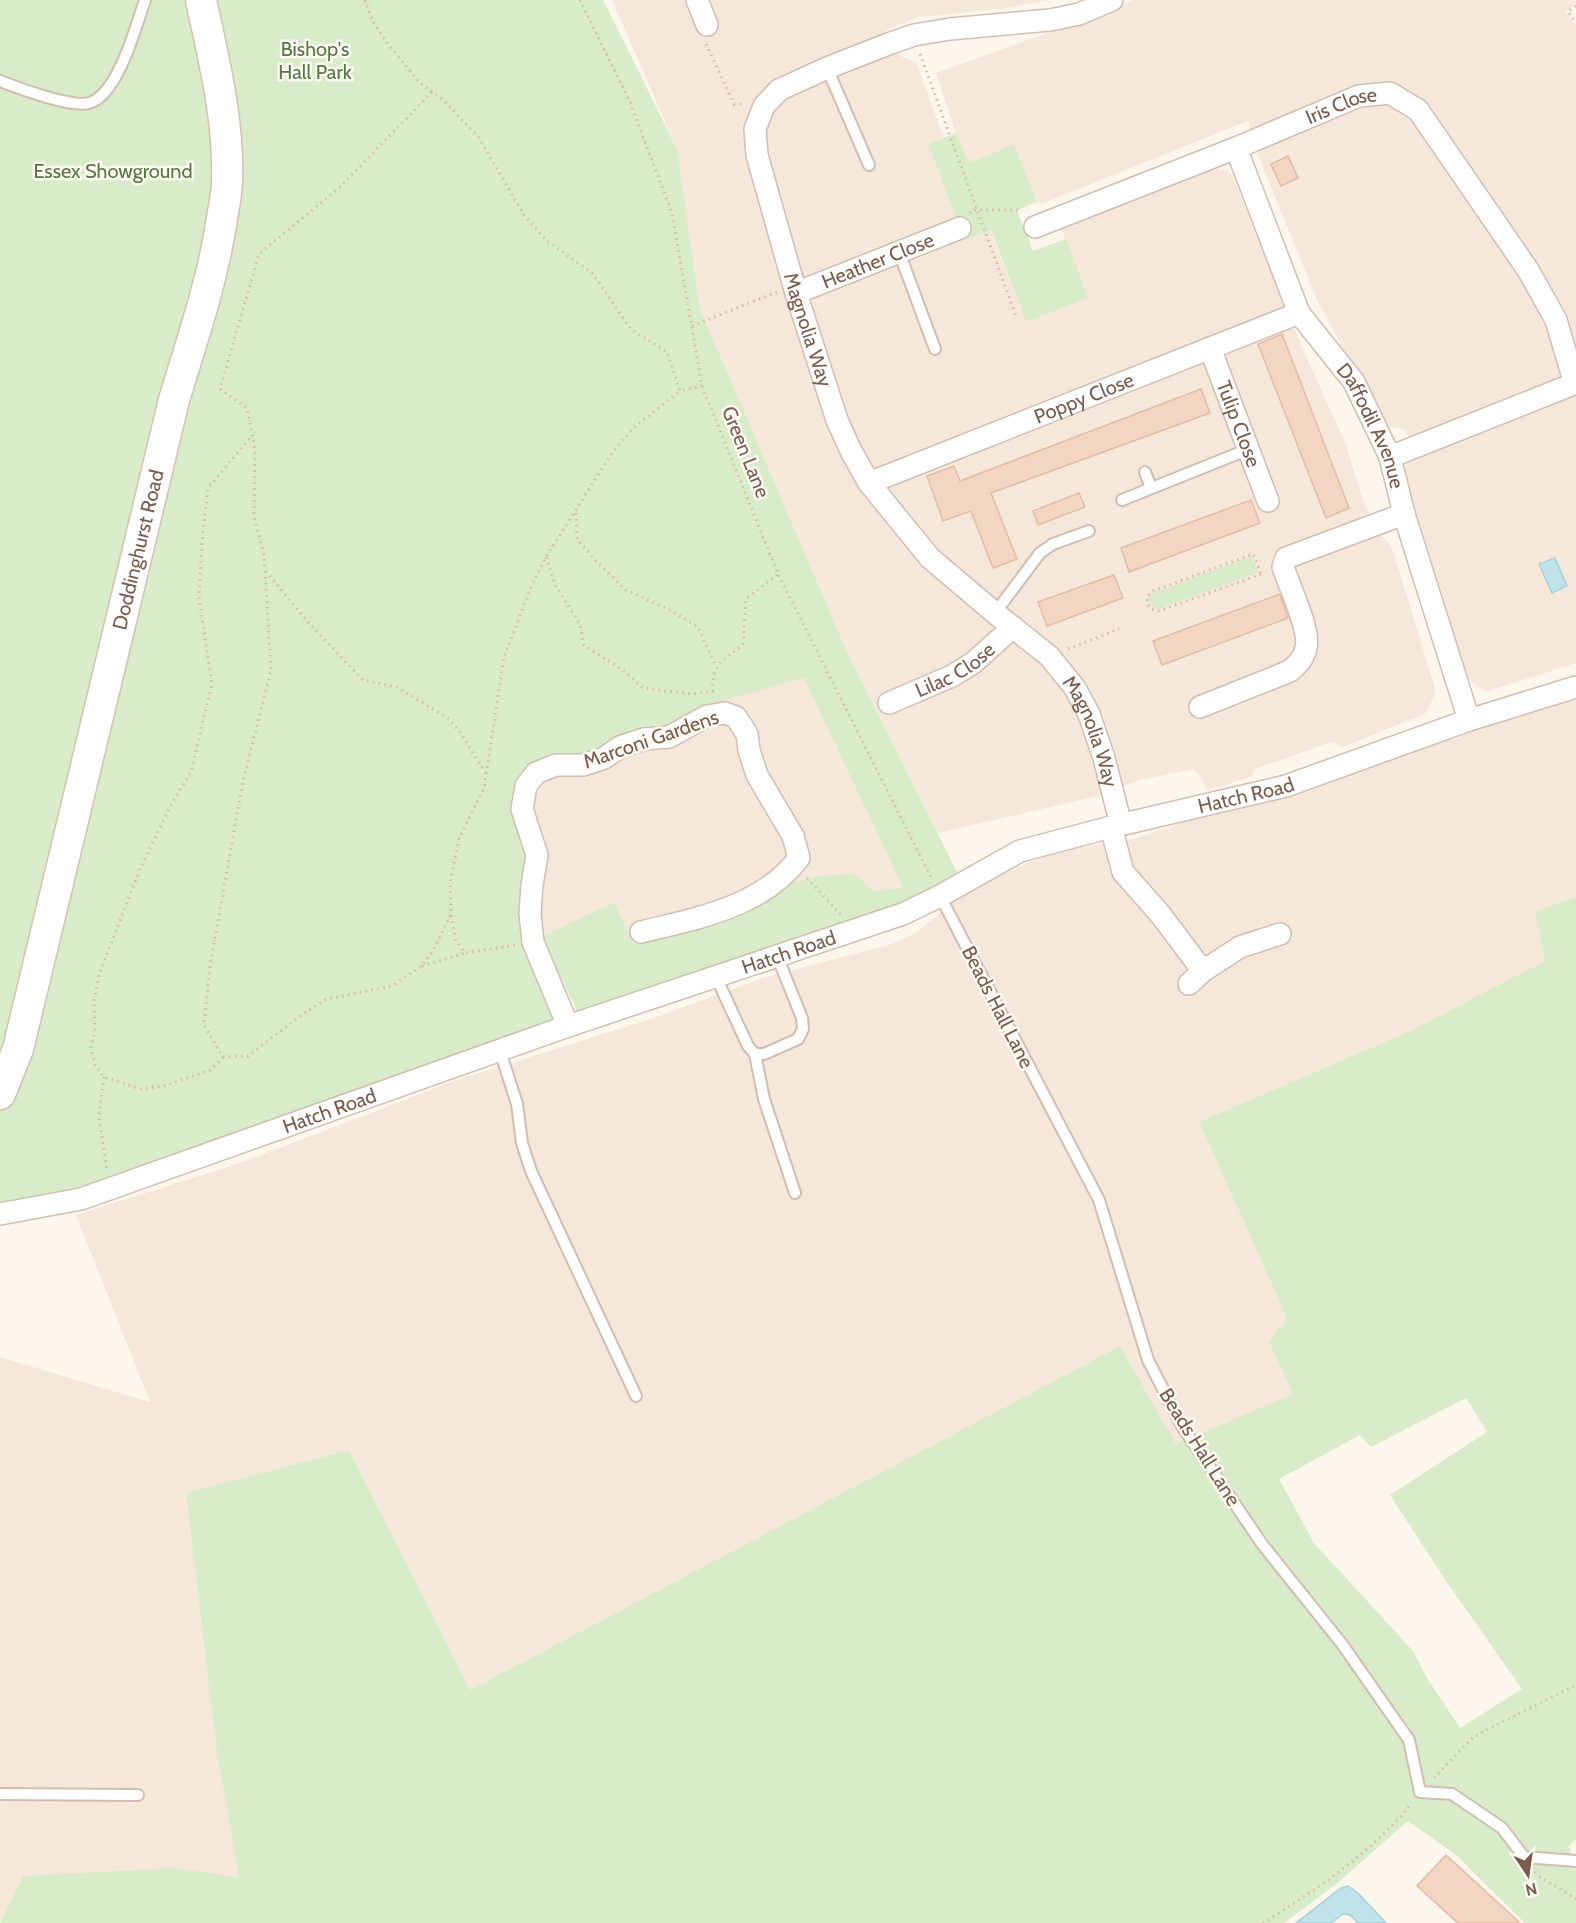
<svg xmlns="http://www.w3.org/2000/svg" width="1576" height="1923" font-family="Cabin,sans-serif">
	<style>
		.residential { fill: #f5e8da }
		.green { fill: #d8ecc9; fill-rule: evenodd }
		.water { fill: #bfe3e8; stroke: #a5d3da; stroke-width: 1.5 }
		.building { fill: #f3d5c3; stroke: #e6bba3; stroke-width: 1.5 }
		.lines { fill: none; stroke-linecap: round; stroke-linejoin: round }
		.lane-casing { stroke: #d1beb0; stroke-width: 14 }
		.street-casing { stroke: #d1beb0; stroke-width: 24 }
		.secondary-casing { stroke: #d6c0b0; stroke-width: 33 }
		.path { stroke: #d9b8a5; stroke-width: 3; stroke-dasharray: 1.5 4.5; stroke-linecap: butt }
		.lane { stroke: #fff; stroke-width: 10 }
		.street { stroke: #fff; stroke-width: 21 }
		.secondary { stroke: #fff; stroke-width: 30 }
		.labels { text-anchor: middle; dominant-baseline: central; stroke-width: 5; stroke-linejoin: round; paint-order: stroke }
		.park-label { font-size: 20px; fill: #537a41; stroke: #fffaf3 }
		.street-label { font-size: 20px; fill: #7a5c4d; stroke: #fffaf3 }
	</style>
	<rect width="100%" height="100%" fill="#fdf6ec"/>
	<g class="residential">
		<polygon points="612,0 1049,0 1002,9 918,17 885,30 902,57 916,62 944,138 928,144 965,239 990,230 1026,322 1088,298 1061,228 1209,169 1225,170 1232,175 1302,347 1346,445 1361,494 1377,534 1383,537 1389,543 1394,554 1436,692 1426,713 1343,747 1339,746 1334,741 1255,769 1251,777 1208,790 1194,769 1139,780 1094,797 938,833 847,652 700,309 677,149"/>
		<polygon points="1135,0 1576,0 1576,4 1565,11 1576,27 1576,663 1486,692 1465,677 1404,489 1403,470 1409,461 1415,457 1406,430 1390,427 1384,423 1318,302 1262,165 1248,121 1041,204 968,164 956,133 936,73 1047,33 1067,28"/>
		<polygon points="804,677 903,888 872,891 788,884 721,924 633,943 614,902 533,942 526,786 723,700"/>
		<polygon points="1576,699 1576,897 1535,911 1545,961 1412,1030 1199,1122 1287,1318 1269,1342 1294,1394 1176,1444 1120,1346 470,1690 349,1450 186,1493 216,1746 240,1877 175,1868 0,1920 0,1357 150,1402 76,1215 240,1163 454,1081 648,1020 763,978 892,944 915,933 947,908 947,902 963,892 1037,859 1076,848 1133,839 1469,730"/>
	</g>
	<g class="green">
		<polygon points="0,0 603,0 677,149 700,309 847,652 963,884 582,1022 542,937 614,902 633,943 721,924 788,884 821,876 855,874 872,891 903,888 804,678 724,700 723,713 526,786 537,855 530,914 568,1026 238,1143 0,1214"/>
		<polygon points="956,133 969,163 1014,144 1037,202 1017,210 1033,251 1066,239 1088,298 1026,322 991,230 965,240 928,144"/>
		<path d="M1251 556 1258 572 1159 609C1151 608 1149 604 1149 597L1158 591Z"/>
		<path d="M1576 897V1839L1569 1846 1576 1871V1923H1525L1456 1855 1408 1821 1335 1885 1284 1923H0L23 1876 175 1868 239 1877 216 1746 186 1493 349 1450 470 1690 1120 1346 1176 1444 1293 1394 1269 1342 1287 1318 1199 1122 1412 1030 1545 961 1535 911ZM1466 1398 1487 1432 1390 1495 1448 1584 1522 1689 1460 1728 1427 1678 1413 1651 1314 1543 1279 1479 1360 1435 1371 1447Z"/>
	</g>
	<g class="water">
		<polygon points="1555,558 1567,586 1552,593 1539,564"/>
		<polygon points="1348,1886 1358,1893 1386,1923 1358,1923 1350,1915 1343,1914 1331,1923 1296,1923 1341,1888"/>
	</g>
	<g class="building">
		<polygon points="1288,156 1298,178 1281,186 1271,164"/>
		<polygon points="1282,334 1349,508 1326,518 1258,344"/>
		<polygon points="1201,389 1210,413 991,493 1017,559 993,568 971,511 943,521 927,476 954,466 960,481"/>
		<polygon points="1079,493 1085,507 1038,525 1033,511"/>
		<polygon points="1251,500 1260,523 1129,572 1121,548"/>
		<polygon points="1114,575 1123,598 1047,626 1038,602"/>
		<polygon points="1280,594 1288,618 1162,665 1153,641"/>
		<polygon points="1446,1855 1520,1923 1458,1923 1417,1886"/>
	</g>
	<g class="lines">
		<defs>
			<g id="lane">
				<polyline points="827,68 869,165"/>
				<path d="M0 81C18 88 72 108 89 103 118 95 136 26 145 0"/>
				<polyline points="899,252 935,349"/>
				<polyline points="1145,472 1151,488"/>
				<polyline points="1122,500 1249,449"/>
				<polyline points="995,613 1040,553 1053,544 1089,531"/>
				<polyline points="940,896 1099,1200 1148,1360 1182,1426 1262,1544 1342,1644 1409,1740 1420,1792 1452,1794 1502,1828 1524,1857 1576,1861"/>
				<polyline points="716,977 748,1046 755,1054 764,1054 798,1039 803,1029 802,1018 777,956"/>
				<polyline points="500,1051 517,1104 522,1143 531,1171 636,1396"/>
				<polyline points="755,1054 764,1099 795,1193"/>
				<polyline points="0,1794 138,1795"/>
			</g>
			<g id="street">
				<polyline points="697,0 707,25"/>
				<path id="s1" d="M1112 0 1079 14 1050 20 950 29 914 35 891 43 827 68 779 90 764 106 755 129 757 155 796 293 837 420 851 451 869 483 930 558 995 613 1049 656 1075 688 1089 714 1104 758 1121 825"/>
				<path id="s2" d="M1236 148 1299 313 1354 382 1390 457 1404 514 1469 720"/>
				<path id="s3" d="M1035 227 1236 148 1359 96 1390 93 1418 110 1528 270 1556 320 1575 384"/>
				<path id="s4" d="M796 293 960 228"/>
				<path id="s5" d="M1210 348 1268 501"/>
				<polyline points="1390,457 1576,383"/>
				<path id="s6" d="M869 483 1299 313"/>
				<path id="s7" d="M889 703 952 676 973 663 1013 627"/>
				<path d="M1200 707 1290 671C1298 664 1304 658 1306 648 1311 631 1289 586 1283 567L1286 558 1404 514"/>
				<polyline points="1111,827 1123,872 1160,914 1203,971 1240,947 1280,934"/>
				<polyline points="1189,984 1203,971"/>
				<path d="M568 1026 533 942 530 914 532 885 537 855 522 809 526 786 536 773 556 765H583L604 758 620 747 644 739 669 737 707 716 725 713 736 717 747 734 749 750 757 775 793 836 799 858C762 907 698 918 641 932"/>
				<path id="s8" d="M0 1214 81 1199 568 1026 903 914 940 896 1020 851 1111 827 1286 786 1469 720 1576 687"/>
			</g>
			<g id="secondary">
				<path id="s9" d="M0 1094 18 1049 174 400C192 340 213 280 222 218 224 206 227 193 227 181 229 120 214 60 201 0"/>
			</g>
		</defs>
		<use href="#lane" class="lane-casing"/>
		<use href="#street" class="street-casing"/>
		<use href="#secondary" class="secondary-casing"/>
		<g class="path">
			<polyline points="365,0 373,22 388,44 419,82 444,101 479,138 524,215 546,240 592,273 631,329 667,352 680,391 702,386"/>
			<polyline points="580,0 629,100 672,213 702,386 778,574 932,879"/>
			<polyline points="1576,6 1568,11 1576,24"/>
			<polyline points="706,44 734,104 743,104"/>
			<polyline points="920,54 1016,316"/>
			<polyline points="432,92 340,187 259,254 220,389 247,408 255,450 254,516 264,555 271,670 243,781 210,966 204,1025 223,1057 248,1056 304,1013 327,999 392,986 422,966 435,947 451,914"/>
			<polyline points="970,213 972,210 1017,210 1021,213"/>
			<polyline points="692,326 777,292"/>
			<polyline points="576,513 577,539 595,560 626,590 670,610 698,627 716,666"/>
			<polyline points="546,557 556,587 580,624 584,645 627,673 643,688 692,694 713,691"/>
			<polyline points="266,571 307,621 363,680 397,687 449,719 462,735 486,774"/>
			<polyline points="1261,573 1253,554 1153,591 1147,597 1148,605 1151,609 1159,611 1264,573"/>
			<polyline points="1068,649 1119,629"/>
			<path d="M713 692C710 665 724 660 743 645L746 599 778 574"/>
			<polyline points="807,878 841,915"/>
			<polyline points="515,945 465,953 456,940 451,914 450,882 459,839 484,788 504,657 533,582 546,557 610,456 633,428 680,391"/>
			<polyline points="422,966 465,953"/>
			<polyline points="223,1057 211,1070 164,1086 140,1089 104,1077 95,1065 91,1047 95,1031 94,1002 99,974 141,867 172,803 191,772 212,684 199,598 202,543 208,488 251,437"/>
			<polyline points="104,1077 99,1115 107,1171"/>
			<polyline points="1434,1778 1473,1737 1576,1685"/>
			<polyline points="1535,1872 1540,1877 1576,1899"/>
			<path d="M1263 1923C1316 1890 1372 1852 1412 1803"/>
		</g>
		<use href="#lane" class="lane"/>
		<use href="#street" class="street"/>
		<use href="#secondary" class="secondary"/>
	</g>
	<g class="labels">
		<g class="park-label">
			<text x="315" y="49">Bishop's<tspan x="315" dy="23">Hall Park</tspan></text>
			<text x="113" y="171">Essex Showground</text>
		</g>
		<g class="street-label">
			<text stroke="none"><textPath href="#s3" startOffset="330">Iris Close</textPath></text>
			<text stroke="none"><textPath href="#s4" startOffset="88">Heather Close</textPath></text>
			<text stroke="none"><textPath href="#s1" startOffset="603">Magnolia Way</textPath></text>
			<text stroke="none"><textPath href="#s6" startOffset="231">Poppy Close</textPath></text>
			<text stroke="none"><textPath href="#s5" startOffset="81">Tulip Close</textPath></text>
			<text stroke="none"><textPath href="#s2" startOffset="312">Daffodil Avenue</textPath></text>
			<text transform="translate(746 452) rotate(68)">Green Lane</text>
			<text stroke="none"><textPath href="#s9" startOffset="562">Doddinghurst Road</textPath></text>
			<text stroke="none"><textPath href="#s7" startOffset="74">Lilac Close</textPath></text>
			<text stroke="none"><textPath href="#s1" startOffset="1107">Magnolia Way</textPath></text>
			<text transform="translate(651 739) rotate(-19)">Marconi Gardens</text>
			<text stroke="none"><textPath href="#s8" startOffset="1318">Hatch Road</textPath></text>
			<text stroke="none"><textPath href="#s8" startOffset="832">Hatch Road</textPath></text>
			<text transform="translate(998 1007) rotate(63)">Beads Hall Lane</text>
			<text stroke="none"><textPath href="#s8" startOffset="346">Hatch Road</textPath></text>
			<text transform="translate(1200 1447) rotate(58)">Beads Hall Lane</text>
		</g>
	</g>
	<g transform="translate(1528 1875) rotate(167)" stroke="#fffaf3" stroke-width="4.5" paint-order="stroke">
	<path d="M0-4.5L10 22L0 15L-10 22Z" fill="#7a5c4d"/>
	<text y="-9" font-size="16" font-weight="bold" text-anchor="middle" fill="#7a5c4d">N</text>
	</g>
</svg>
